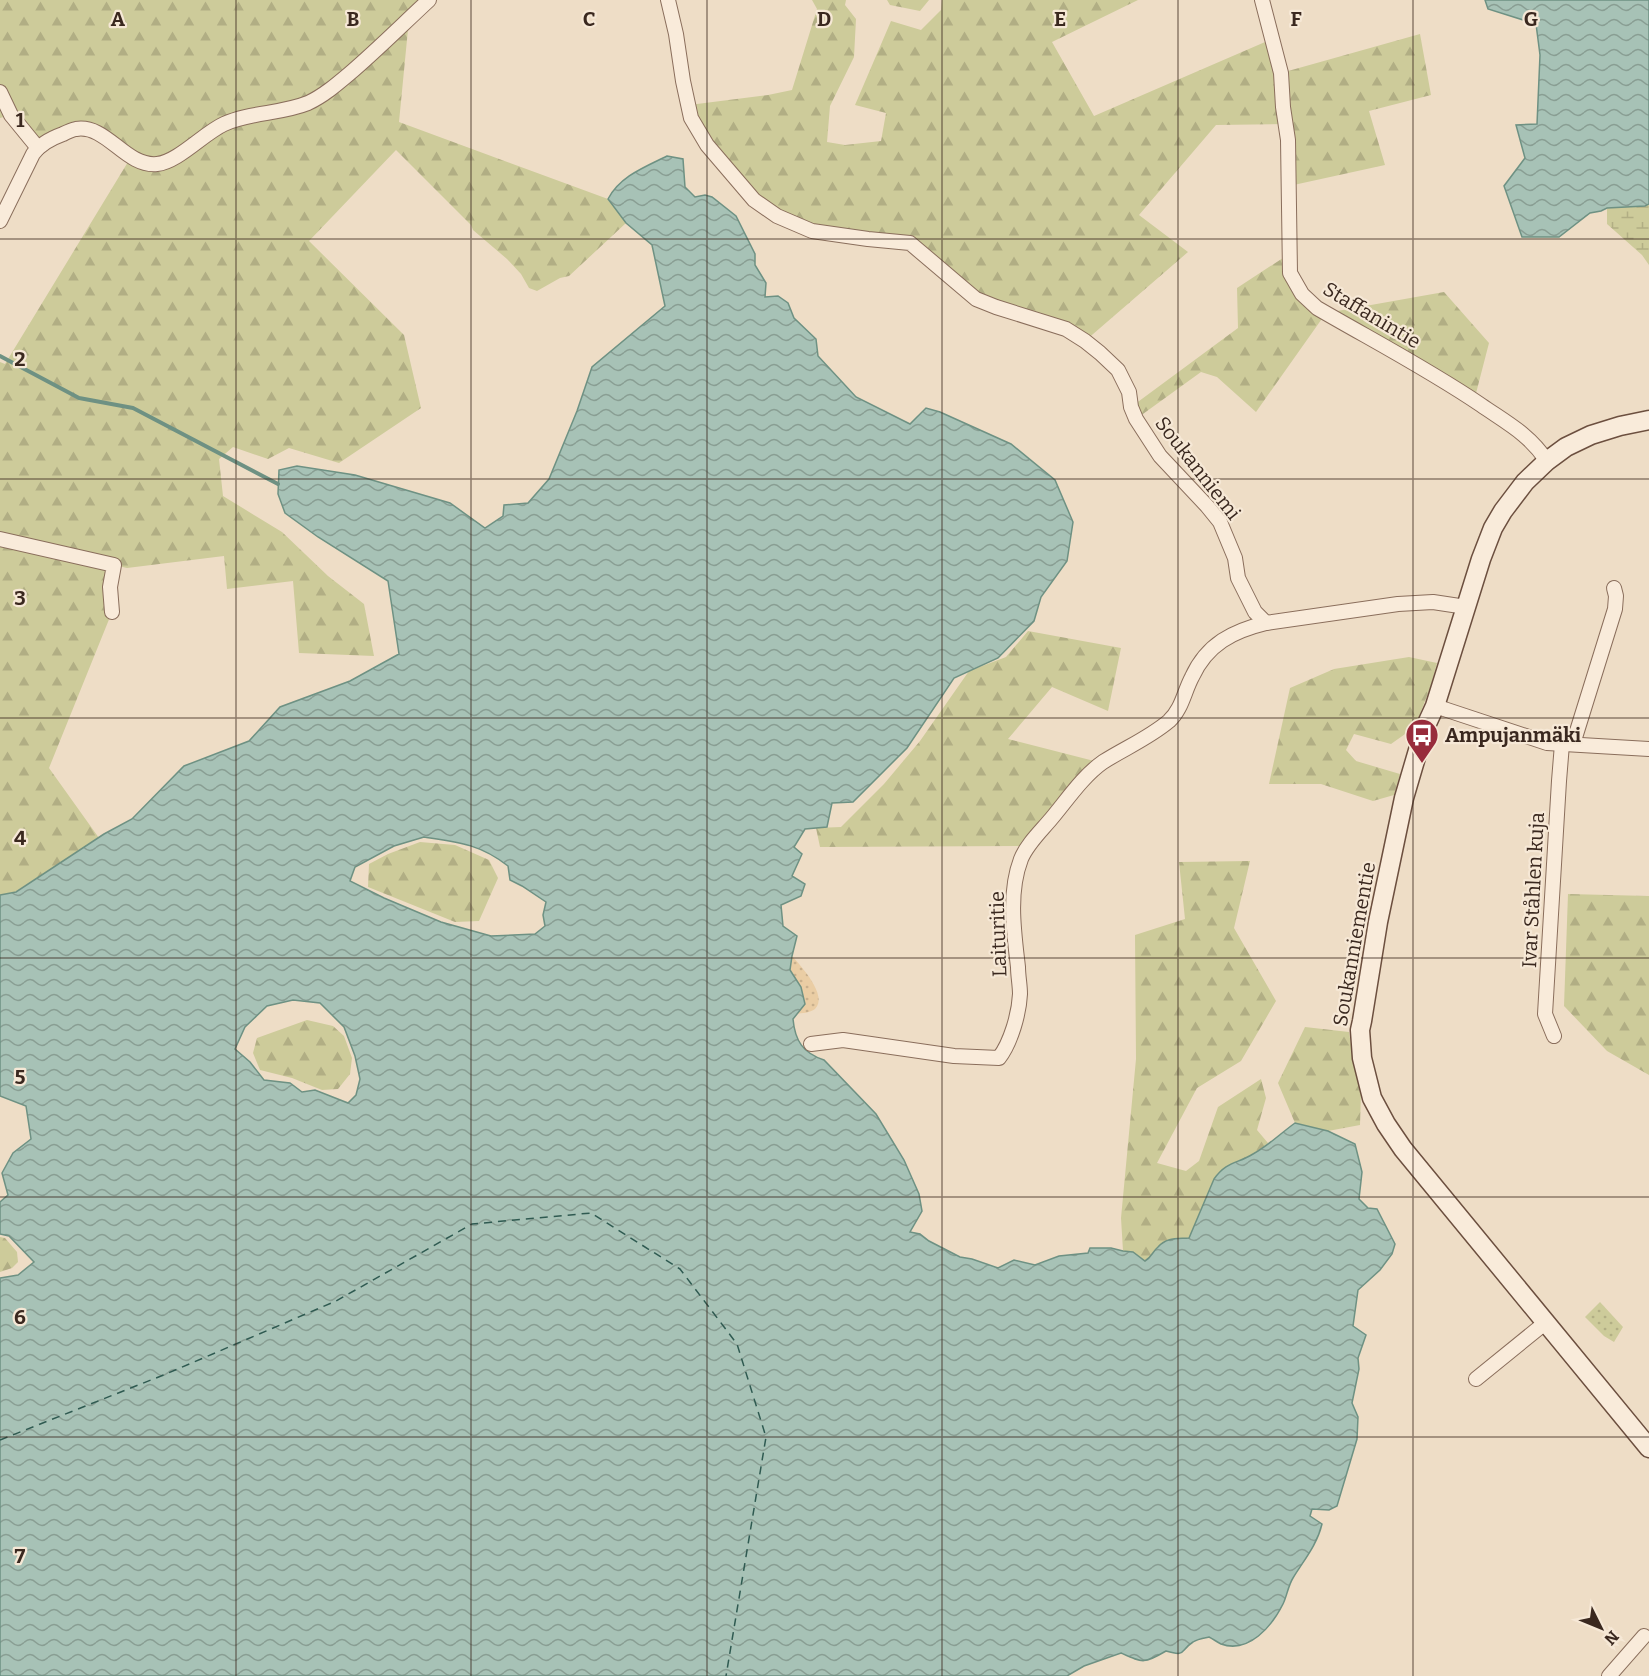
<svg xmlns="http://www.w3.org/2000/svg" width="1649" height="1676" font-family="Bitter,serif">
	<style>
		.forest { fill: url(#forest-firs) }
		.wetland { fill: url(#wetland-marsh) }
		.sand { fill: url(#sand-dots) }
		.park { fill: url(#park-dots) }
		.water { fill: url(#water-waves); stroke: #6e9183; stroke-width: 1.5; fill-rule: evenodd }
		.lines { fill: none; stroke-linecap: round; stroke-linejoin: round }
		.stream { stroke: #6e9183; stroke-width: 4 }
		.ferry { stroke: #2f5a51; stroke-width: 1.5; stroke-dasharray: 8 6; stroke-linecap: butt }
		.street-casing { stroke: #8a6e5c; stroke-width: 16 }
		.secondary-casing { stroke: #6c4f3f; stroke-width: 21 }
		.street { stroke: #f9ebda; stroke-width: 14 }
		.secondary { stroke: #f9ebda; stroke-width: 18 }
		.grid { fill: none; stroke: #3a281f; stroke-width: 1.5; stroke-opacity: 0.55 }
		.labels { text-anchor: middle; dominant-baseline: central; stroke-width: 4.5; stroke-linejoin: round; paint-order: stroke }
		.street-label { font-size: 20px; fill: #3a281f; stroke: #f6e8d6 }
		.poi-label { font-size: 20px; font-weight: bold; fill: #3a281f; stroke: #f6e8d6; text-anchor: start }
		.grid-label { font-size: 20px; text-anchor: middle; font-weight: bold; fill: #3a281f; stroke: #f6e8d6; stroke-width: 4.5; stroke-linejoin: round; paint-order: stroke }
	</style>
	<defs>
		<pattern id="forest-firs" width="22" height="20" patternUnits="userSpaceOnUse" patternTransform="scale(1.5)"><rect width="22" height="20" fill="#cdcb9a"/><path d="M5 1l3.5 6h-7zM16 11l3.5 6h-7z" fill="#b1ae84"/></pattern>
		<pattern id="wetland-marsh" width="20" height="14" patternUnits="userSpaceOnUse" patternTransform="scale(1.5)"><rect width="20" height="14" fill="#cdcb9a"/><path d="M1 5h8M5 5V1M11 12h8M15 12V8" fill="none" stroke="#b1ae84"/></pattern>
		<pattern id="sand-dots" width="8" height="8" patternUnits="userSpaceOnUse" patternTransform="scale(1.5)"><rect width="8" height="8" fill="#eacda4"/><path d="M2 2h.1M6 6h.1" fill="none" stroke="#c9b08d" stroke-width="1.8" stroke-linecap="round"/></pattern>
		<pattern id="park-dots" width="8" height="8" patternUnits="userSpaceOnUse" patternTransform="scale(1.5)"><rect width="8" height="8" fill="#cdcb9a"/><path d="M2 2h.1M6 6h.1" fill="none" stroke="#b1ae84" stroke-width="1.8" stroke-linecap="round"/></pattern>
		<pattern id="water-waves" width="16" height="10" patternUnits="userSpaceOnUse" patternTransform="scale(1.5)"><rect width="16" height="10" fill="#a7c2b6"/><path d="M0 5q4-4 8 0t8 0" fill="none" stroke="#899e93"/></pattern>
	</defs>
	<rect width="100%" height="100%" fill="#eeddc6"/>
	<g class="forest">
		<polygon points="0,0 429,0 409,19 399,122 608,199 626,223 569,276 560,278 537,291 529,288 521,274 507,259 473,230 471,225 396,150 309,241 404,335 421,408 339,463 289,448 268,459 233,447 219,459 223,496 282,532 328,576 364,604 374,656 299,653 293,581 227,589 224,556 127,568 114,565 112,612 49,768 99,838 15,892 0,895 0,362 5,364 131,157 93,130 38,148 11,115 0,118"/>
		<polygon points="812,0 846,0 845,5 856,19 854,57 830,106 827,142 845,145 881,141 886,113 855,105 891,21 921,30 941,10 942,0 1138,0 1052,42 1094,116 1272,39 1281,73 1420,34 1431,95 1369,111 1385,165 1289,186 1285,124 1216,125 1139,215 1188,252 1085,341 996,307 910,243 868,239 777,216 731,172 689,105 768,95 792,90 817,9"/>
		<polygon points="887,0 929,0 920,11 890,5"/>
		<polygon points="1289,254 1290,273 1326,313 1444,292 1489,343 1474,401 1326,313 1256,412 1217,377 1201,372 1136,419 1131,407 1238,328 1237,288"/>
		<polygon points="1028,631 1121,648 1108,711 1052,687 1008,739 1102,763 1029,846 820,847 816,828 841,827 884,784 920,741 969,671 1006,657"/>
		<polygon points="1409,657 1437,663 1430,688 1415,727 1391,744 1354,734 1346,750 1356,761 1400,774 1394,795 1373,801 1321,784 1269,784 1290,688 1334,669"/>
		<polygon points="420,842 455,845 489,860 498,878 479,921 455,922 368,887 369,864 388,854"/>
		<path d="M1250 861 1234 928 1276 1001 1241 1061 1197 1088 1157 1163 1186 1171 1199 1161 1218 1107 1261 1079 1266 1098 1257 1130 1268 1143C1263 1147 1258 1152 1252 1155 1236 1163 1226 1163 1214 1179L1189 1238 1157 1248 1152 1257 1144 1261 1133 1252 1123 1251 1121 1218 1136 1059 1135 935 1185 919 1179 862Z"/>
		<polygon points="1568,894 1649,896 1649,1075 1607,1051 1564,1006"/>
		<polygon points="307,1020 333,1026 344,1036 352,1058 350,1074 338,1089 322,1090 292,1078 260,1070 253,1053 257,1038"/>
		<polygon points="1305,1027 1349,1032 1355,1071 1361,1092 1360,1125 1328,1131 1295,1123 1278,1083"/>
		<polygon points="0,1237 5,1238 17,1252 18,1262 12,1268 0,1272"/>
	</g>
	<polygon class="wetland" points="1649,182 1649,265 1642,255 1607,224 1607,208 1638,206"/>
	<path class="sand" d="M792 956C800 965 829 996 815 1009 810 1013 802 1013 796 1014L798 1011 790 970Z"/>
	<polygon class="park" points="1600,1302 1623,1327 1614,1342 1604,1336 1585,1317"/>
	<g class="water">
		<polygon points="1485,0 1649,0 1649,204 1645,206 1607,208 1601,211 1590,213 1559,237 1522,237 1504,186 1525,158 1516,125 1537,124 1540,55 1536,24 1488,9"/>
		<path d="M667 156 683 159 685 187 695 197 705 195 712 197 736 216 755 254V265L766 283 765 297 778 296 788 303 794 318 816 339 818 356 856 397 910 424 926 408 940 412 1011 444 1055 480 1073 522 1067 561 1041 597 1034 621 998 658 954 678 907 748 853 802 832 803 827 827 805 829 794 847 802 854 792 876 805 884 801 896 781 905 783 926 797 936 792 956 790 970 801 987 805 1004 793 1019C795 1041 803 1053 824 1060L876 1114 904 1160 919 1194 922 1211 910 1232 920 1234 929 1241 960 1257 972 1259 998 1268 1014 1260 1035 1265 1059 1256 1088 1253 1090 1248H1111L1123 1251 1133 1252 1145 1261C1152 1257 1152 1252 1158 1247 1167 1237 1177 1239 1189 1238L1214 1179C1227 1161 1237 1164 1253 1154 1268 1146 1281 1133 1295 1123L1328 1131 1355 1144 1362 1172 1359 1199 1368 1208 1377 1209 1395 1244 1392 1254 1380 1270 1358 1290 1353 1326 1366 1335 1358 1358 1359 1369 1352 1403 1358 1417 1357 1439 1337 1506 1329 1510 1312 1509 1310 1516 1322 1524C1317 1545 1304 1560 1293 1578 1288 1586 1287 1596 1283 1604 1272 1626 1249 1654 1221 1644 1217 1642 1213 1639 1209 1637 1204 1638 1197 1639 1193 1642 1179 1651 1187 1657 1166 1651 1144 1664 1143 1663 1121 1653L1084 1666 1067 1676H0V1278L18 1275 34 1262 9 1236 0 1234V1202L8 1195 2 1173 13 1153 31 1139 26 1106 0 1096V895L16 892 104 834 132 819 184 766 249 741 280 707 350 681 399 654 388 581 318 537 285 513 278 494 279 470 297 466 355 475 450 503 485 528 503 516 504 505 528 503 549 479 577 411 592 367 665 306 652 245 626 223 608 199C620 176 645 167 667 156ZM424 837C458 842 480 844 508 866L510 880 522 886 546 902 543 915 545 926 535 934 491 936 441 922 384 898 350 881 355 867 394 846ZM293 1000 320 1003 344 1027 355 1056 360 1079 356 1095 348 1103 315 1090 302 1092 290 1083 264 1080 250 1062 235 1049 245 1027 267 1006Z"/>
	</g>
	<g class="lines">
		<polyline class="stream" points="0,356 79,398 133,408 278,484"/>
		<polyline class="ferry" points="0,1440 166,1374 336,1301 472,1224 591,1213 680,1269 737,1344 766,1437 726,1676"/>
		<defs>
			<g id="street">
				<polyline points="668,0 676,34 683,81 691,118 707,145 754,200 777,216 812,231 868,239 910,243 976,299 996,307 1066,329 1085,341 1100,353 1118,370 1129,392 1131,407 1136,419 1160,456 1207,506 1220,522 1235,558 1238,578 1255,612 1266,623 1398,604 1433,602 1466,607"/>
				<path d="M1262 0 1281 73 1283 107 1288 140 1290 273 1302 294 1317 308C1372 340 1428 369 1481 405 1507 423 1529 434 1547 461"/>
				<polyline points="0,92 11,115 38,148"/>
				<path d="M0 221 33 154C40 144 52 138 63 134 67 132 71 130 76 129 107 124 125 167 157 164 178 162 204 133 224 124 250 112 281 114 308 103 323 96 336 85 349 74 376 51 402 25 429 0"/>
				<polyline points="0,539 114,565 110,587 112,612"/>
				<polyline points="1435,706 1547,743 1649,749"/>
				<polyline points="1573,744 1615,609 1616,596 1614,588"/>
				<polyline points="1554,1036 1545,1014 1559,781 1562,744"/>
				<path d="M811 1044 843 1040 954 1056 999 1058C1011 1042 1019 1014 1020 994 1020 985 1018 976 1018 967 1014 932 1008 893 1021 859 1027 844 1041 831 1051 819 1067 800 1083 776 1103 762 1125 748 1149 738 1169 721 1182 709 1184 692 1192 677 1207 644 1233 631 1266 623"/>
				<polyline points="1476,1379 1545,1323"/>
				<polyline points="1609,1676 1644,1636"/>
			</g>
			<polyline id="secondary" points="1649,420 1620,426 1591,435 1566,447 1547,461 1525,482 1503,511 1493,528 1481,559 1435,706 1424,730 1404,798 1378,922 1362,1021 1360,1030 1362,1058 1372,1098 1386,1124 1403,1149 1649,1448"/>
		</defs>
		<use href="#street" class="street-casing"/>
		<use href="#secondary" class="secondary-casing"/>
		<use href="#street" class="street"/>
		<use href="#secondary" class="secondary"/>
	</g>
	<path class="grid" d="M236 0V1676M471 0V1676M707 0V1676M942 0V1676M1178 0V1676M1413 0V1676M0 239H1649M0 479H1649M0 718H1649M0 958H1649M0 1197H1649M0 1437H1649"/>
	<defs>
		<symbol id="bus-pin" viewBox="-11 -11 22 30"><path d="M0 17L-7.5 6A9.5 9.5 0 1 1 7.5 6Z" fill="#982c3c" stroke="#f6e8d6"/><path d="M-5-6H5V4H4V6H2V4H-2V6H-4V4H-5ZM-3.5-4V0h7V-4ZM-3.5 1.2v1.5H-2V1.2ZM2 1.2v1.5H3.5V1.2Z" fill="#fff"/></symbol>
	</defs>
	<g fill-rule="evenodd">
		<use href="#bus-pin" x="1403" y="716" width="38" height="52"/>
	</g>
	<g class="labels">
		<g class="street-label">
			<text transform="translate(1372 315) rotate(31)">Staffanintie</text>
			<text transform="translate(1198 468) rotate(52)">Soukanniemi</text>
			<text transform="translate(1533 890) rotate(-87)">Ivar Ståhlen kuja</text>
			<text transform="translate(998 934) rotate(-92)">Laituritie</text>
			<text transform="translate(1354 944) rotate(-80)">Soukanniementie</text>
		</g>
		<g class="poi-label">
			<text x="1445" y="735">Ampujanmäki</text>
		</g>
	</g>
	<g class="grid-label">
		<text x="118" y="26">A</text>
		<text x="353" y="26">B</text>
		<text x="589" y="26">C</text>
		<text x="824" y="26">D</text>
		<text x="1060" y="26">E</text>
		<text x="1296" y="26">F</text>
		<text x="1531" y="26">G</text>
		<text x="20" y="127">1</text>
		<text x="20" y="366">2</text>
		<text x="20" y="605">3</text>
		<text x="20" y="845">4</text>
		<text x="20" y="1084">5</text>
		<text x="20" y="1324">6</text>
		<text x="20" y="1563">7</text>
	</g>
	<g transform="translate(1601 1628) rotate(133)" stroke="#f6e8d6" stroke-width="4.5" paint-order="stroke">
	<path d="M0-4.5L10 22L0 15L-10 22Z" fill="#3a281f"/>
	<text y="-9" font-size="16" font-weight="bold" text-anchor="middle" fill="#3a281f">N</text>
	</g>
</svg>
